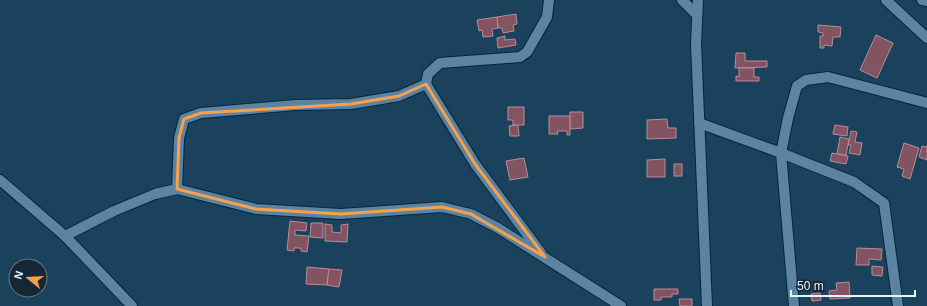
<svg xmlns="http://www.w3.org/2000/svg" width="927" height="306" font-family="Arial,sans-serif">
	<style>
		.building { fill: #825461; stroke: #bc8a97 }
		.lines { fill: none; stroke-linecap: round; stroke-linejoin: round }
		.minor-casing { stroke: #002740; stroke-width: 12 }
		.minor { stroke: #5c83a1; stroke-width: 10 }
		.marked { fill: none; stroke: #f8a04b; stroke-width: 3; stroke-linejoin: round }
	</style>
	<rect width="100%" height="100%" fill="#1b425c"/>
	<g class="building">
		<polygon points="516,14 517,24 513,25 514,31 503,33 502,28 498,28 497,17"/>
		<polygon points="497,17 498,28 492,29 493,36 483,37 482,30 479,31 477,20"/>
		<polygon points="818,25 841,27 840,37 833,37 832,46 824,45 824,48 820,48 820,36 823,36 823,33 818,32"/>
		<polygon points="876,35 893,43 877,78 860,70"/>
		<polygon points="505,36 505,40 515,39 516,45 498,48 497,38"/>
		<polygon points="736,53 745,53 745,61 767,61 767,67 735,68"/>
		<polygon points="739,68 754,68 754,77 759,77 759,81 736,81 736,76 739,77"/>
		<polygon points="508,107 524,107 524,125 513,125 513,120 508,120"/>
		<polygon points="570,112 583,112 583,128 570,129"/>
		<polygon points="549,116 570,116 570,135 567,135 567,131 557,131 558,134 549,134"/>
		<polygon points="667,119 668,128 676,128 676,138 647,139 647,120"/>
		<polygon points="518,125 519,136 510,136 509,126"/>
		<polygon points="835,125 848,127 847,136 833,134"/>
		<polygon points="851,131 857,132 855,142 862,143 860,155 849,153 851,145 848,145"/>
		<polygon points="840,137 849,139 846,155 837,154"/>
		<polygon points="904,143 919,148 910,179 902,176 904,169 897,167"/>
		<polygon points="922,146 927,147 927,160 919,157"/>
		<polygon points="832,153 848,156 846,164 830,161"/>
		<polygon points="524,158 528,177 510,180 506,161"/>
		<polygon points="665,159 665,177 647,177 647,160"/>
		<rect x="674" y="164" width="8" height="12"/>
		<polygon points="290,221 307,223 306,231 295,230 295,235 309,236 307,252 301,251 301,248 294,248 294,251 287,250"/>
		<polygon points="311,223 323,223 323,238 310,237"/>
		<polygon points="325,224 332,225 332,232 341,233 341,225 348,224 347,242 325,241"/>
		<polygon points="857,248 882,249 881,260 869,259 869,265 856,265"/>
		<polygon points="872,266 883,267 882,276 872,275"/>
		<polygon points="307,267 329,269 327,285 306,284"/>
		<polygon points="329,269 342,270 339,287 327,285"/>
		<polygon points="849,282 850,298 830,299 829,291 837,290 836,283"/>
		<polygon points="654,289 678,289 678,294 672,294 672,297 661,297 661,300 654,300"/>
		<polygon points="820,293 821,300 812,301 811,294"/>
		<polygon points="679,299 692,299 692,306 680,306"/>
	</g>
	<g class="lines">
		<defs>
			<g id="minor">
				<polyline points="682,0 697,15"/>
				<polyline points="698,0 696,44 707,306"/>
				<polyline points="886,0 927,38"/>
				<polyline points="922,0 927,1"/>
				<polyline points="699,123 781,153 794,306"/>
				<polyline points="0,180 65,236 132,306"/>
				<polyline points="177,189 179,138 184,119 201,113 296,105 351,104 399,96 426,84"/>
				<polyline points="65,236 114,211 155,194 177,189 256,209 341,214 442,207 471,214 498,228 621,306"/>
				<polyline points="541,253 475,164 426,84 428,74 440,63 520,57 527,52 547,17 549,0"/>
				<polyline points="898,306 884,203 854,182 781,153 788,118 797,86 806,80 828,77 927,103"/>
			</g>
		</defs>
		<use href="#minor" class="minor-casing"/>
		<use href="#minor" class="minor"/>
	</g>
	<path class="marked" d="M426 84 475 164 545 257 471 214 442 207 341 214 256 209 177 189 179 138 184 119 201 113 351 104 399 96Z"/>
	<g transform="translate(28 278) rotate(288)"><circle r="19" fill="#162733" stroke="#6a7984"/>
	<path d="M0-3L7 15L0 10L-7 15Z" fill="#f8a04b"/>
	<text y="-6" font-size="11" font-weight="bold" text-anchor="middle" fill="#e7f4fe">N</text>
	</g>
	<path d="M791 290v6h124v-6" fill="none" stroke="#e7f4fe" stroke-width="2"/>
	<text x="797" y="290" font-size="12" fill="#e7f4fe" stroke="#162733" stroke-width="3" paint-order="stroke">50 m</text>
</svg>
